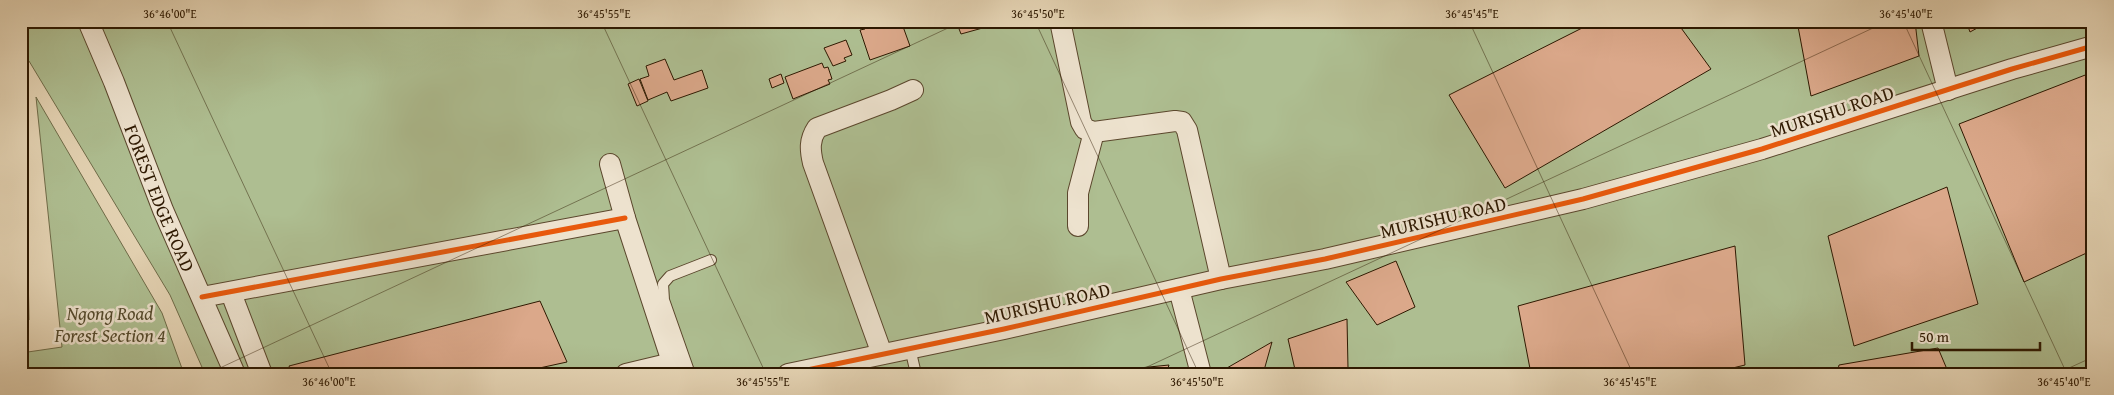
<svg xmlns="http://www.w3.org/2000/svg" width="2114" height="395" font-family="'Gentium Book Plus',serif">
	<style>
		.green { fill: #aebe91; stroke: #6e6b48 }
		.building { fill: #dba88a; stroke: #2d1800 }
		.lines { fill: none; stroke-linecap: round; stroke-linejoin: round }
		.service-casing { stroke: #5b472d; stroke-width: 12 }
		.minor-casing { stroke: #5b472d; stroke-width: 22 }
		.service { stroke: #ede2ce; stroke-width: 10 }
		.minor { stroke: #ede2ce; stroke-width: 20 }
		.cycleway-casing { stroke: #ede2ce; stroke-width: 8 }
		.cycleway { stroke: #e8590c; stroke-width: 5 }
		.ticks { fill: none; stroke: #2d1800; stroke-width: 1; stroke-opacity: 0.45 }
		.labels { text-anchor: middle; dominant-baseline: central; stroke-width: 5; stroke-linejoin: round; paint-order: stroke }
		.street-label { font-size: 19px; fill: #2d1800; stroke: #ede2ce }
		.park-label { font-size: 19px; font-style: italic; fill: #544a2c; stroke: #ede2ce }
		.neatline { fill: none; stroke: #2d1800; stroke-width: 2 }
		.ticks-label { font-size: 12px; text-anchor: middle; fill: #2d1800 }
	</style>
	<rect width="100%" height="100%" fill="#e4d3b3"/>
	<filter id="stains"><feTurbulence type="fractalNoise" baseFrequency=".004" numOctaves="4"/><feColorMatrix values="0 0 0 0 .2 0 0 0 0 .09 0 0 0 0 .02 0 0 0 .5 -.17"/></filter>
	<radialGradient id="worn" r=".72"><stop offset=".6" stop-color="#630" stop-opacity="0"/><stop offset="1" stop-color="#630" stop-opacity=".3"/></radialGradient>
	<g class="green">
		<polygon points="21,21 2093,21 2093,374 205,374 170,295 29,61 24,63 29,320 21,321"/>
		<polygon points="36,97 162,313 184,374 21,374 21,353 62,347"/>
	</g>
	<g class="building">
		<polygon points="862,21 901,21 910,46 870,60 860,30 865,29"/>
		<polygon points="956,21 996,21 997,24 961,34"/>
		<polygon points="1596,21 1676,21 1711,69 1505,188 1449,95"/>
		<polygon points="1797,21 1915,21 1919,56 1811,96"/>
		<polygon points="1966,21 1990,21 1970,32"/>
		<polygon points="846,40 852,55 844,58 846,61 833,66 824,48"/>
		<polygon points="665,59 674,80 702,70 708,88 671,101 667,92 648,100 640,79 649,76 646,66"/>
		<polygon points="822,63 824,68 828,67 832,79 828,80 830,84 793,99 785,77"/>
		<polygon points="2093,72 2093,250 2024,282 1959,124"/>
		<polygon points="781,74 784,83 772,88 769,79"/>
		<polygon points="639,79 648,101 637,106 628,84"/>
		<polygon points="1947,187 1978,304 1854,346 1828,236"/>
		<polygon points="1735,246 1745,365 1708,374 1531,374 1518,306"/>
		<polygon points="1396,261 1415,307 1377,325 1346,282"/>
		<polygon points="540,301 567,362 512,374 292,374 289,366"/>
		<polygon points="1347,319 1348,368 1333,374 1296,374 1288,339"/>
		<polygon points="1272,342 1263,374 1220,374 1220,372"/>
		<polygon points="1938,348 1949,374 1837,374 1839,365"/>
		<polygon points="1169,365 1166,374 1079,374"/>
	</g>
	<g class="lines">
		<defs>
			<g id="service">
				<polyline points="910,348 916,374"/>
				<polyline points="690,374 664,300 663,284 670,276 711,260"/>
			</g>
			<g id="minor">
				<path id="s1" d="M88 21 114 82 163 210 235 374"/>
				<polyline points="1060,21 1081,122 1085,129 1094,132 1175,121 1182,122 1187,130 1221,279"/>
				<polyline points="1931,21 1948,90"/>
				<polyline points="610,164 625,218 676,374"/>
				<polyline points="1078,226 1078,193 1094,132"/>
				<polyline points="1179,289 1201,374"/>
				<polyline points="231,293 262,374"/>
				<polyline points="202,297 625,218"/>
				<path d="M882 354 813 163C810 150 809 140 817 128L891 100 913 90"/>
				<polyline points="626,374 672,363"/>
				<polyline points="788,374 1004,329 1221,279 1325,259 1583,199 1762,149 2012,69 2093,46"/>
			</g>
		</defs>
		<use href="#service" class="service-casing"/>
		<use href="#minor" class="minor-casing"/>
		<use href="#service" class="service"/>
		<use href="#minor" class="minor"/>
		<defs>
			<g id="cycleway">
				<polyline points="202,297 625,218"/>
				<polyline points="788,374 1004,329 1221,279 1325,259 1583,199 1762,149 2012,69 2093,46"/>
			</g>
		</defs>
		<use href="#cycleway" class="cycleway-casing"/>
		<use href="#cycleway" class="cycleway"/>
	</g>
	<path class="ticks" d="M167 21 332 374M601 21 766 374M1035 21 1199 374M1469 21 1633 374M1903 21 2067 374M21 29 38 21M207 374 963 21M1132 374 1888 21M2056 374 2093 357"/>
	<g class="labels">
		<g class="street-label">
			<text transform="translate(1832 111) rotate(-18)">MURISHU ROAD</text>
			<text stroke="none"><textPath href="#s1" startOffset="191">FOREST EDGE ROAD</textPath></text>
			<text transform="translate(1443 217) rotate(-13)">MURISHU ROAD</text>
			<text transform="translate(1047 303) rotate(-13)">MURISHU ROAD</text>
		</g>
		<g class="park-label">
			<text x="110" y="313">Ngong Road<tspan x="110" dy="22">Forest Section 4</tspan></text>
		</g>
	</g>
	<rect width="2114" height="395" fill="none" stroke="#e4d3b3" stroke-width="55"/>
	<path d="M1912 342v8h128v-8" fill="none" stroke="#2d1800" stroke-width="2.5"/>
	<text x="1919" y="342" font-size="15" fill="#2d1800" stroke="#ede2ce" stroke-width="4" paint-order="stroke">50 m</text>
	<rect x="28" y="28" width="2058" height="340" class="neatline"/>
	<g class="ticks-label">
		<text x="170" y="18">36°46'00"E</text>
		<text x="604" y="18">36°45'55"E</text>
		<text x="1038" y="18">36°45'50"E</text>
		<text x="1472" y="18">36°45'45"E</text>
		<text x="1906" y="18">36°45'40"E</text>
		<text x="329" y="386">36°46'00"E</text>
		<text x="763" y="386">36°45'55"E</text>
		<text x="1197" y="386">36°45'50"E</text>
		<text x="1630" y="386">36°45'45"E</text>
		<text x="2064" y="386">36°45'40"E</text>
	</g>
	<rect width="100%" height="100%" filter="url(#stains)"/>
	<rect width="100%" height="100%" fill="url(#worn)"/>
</svg>
